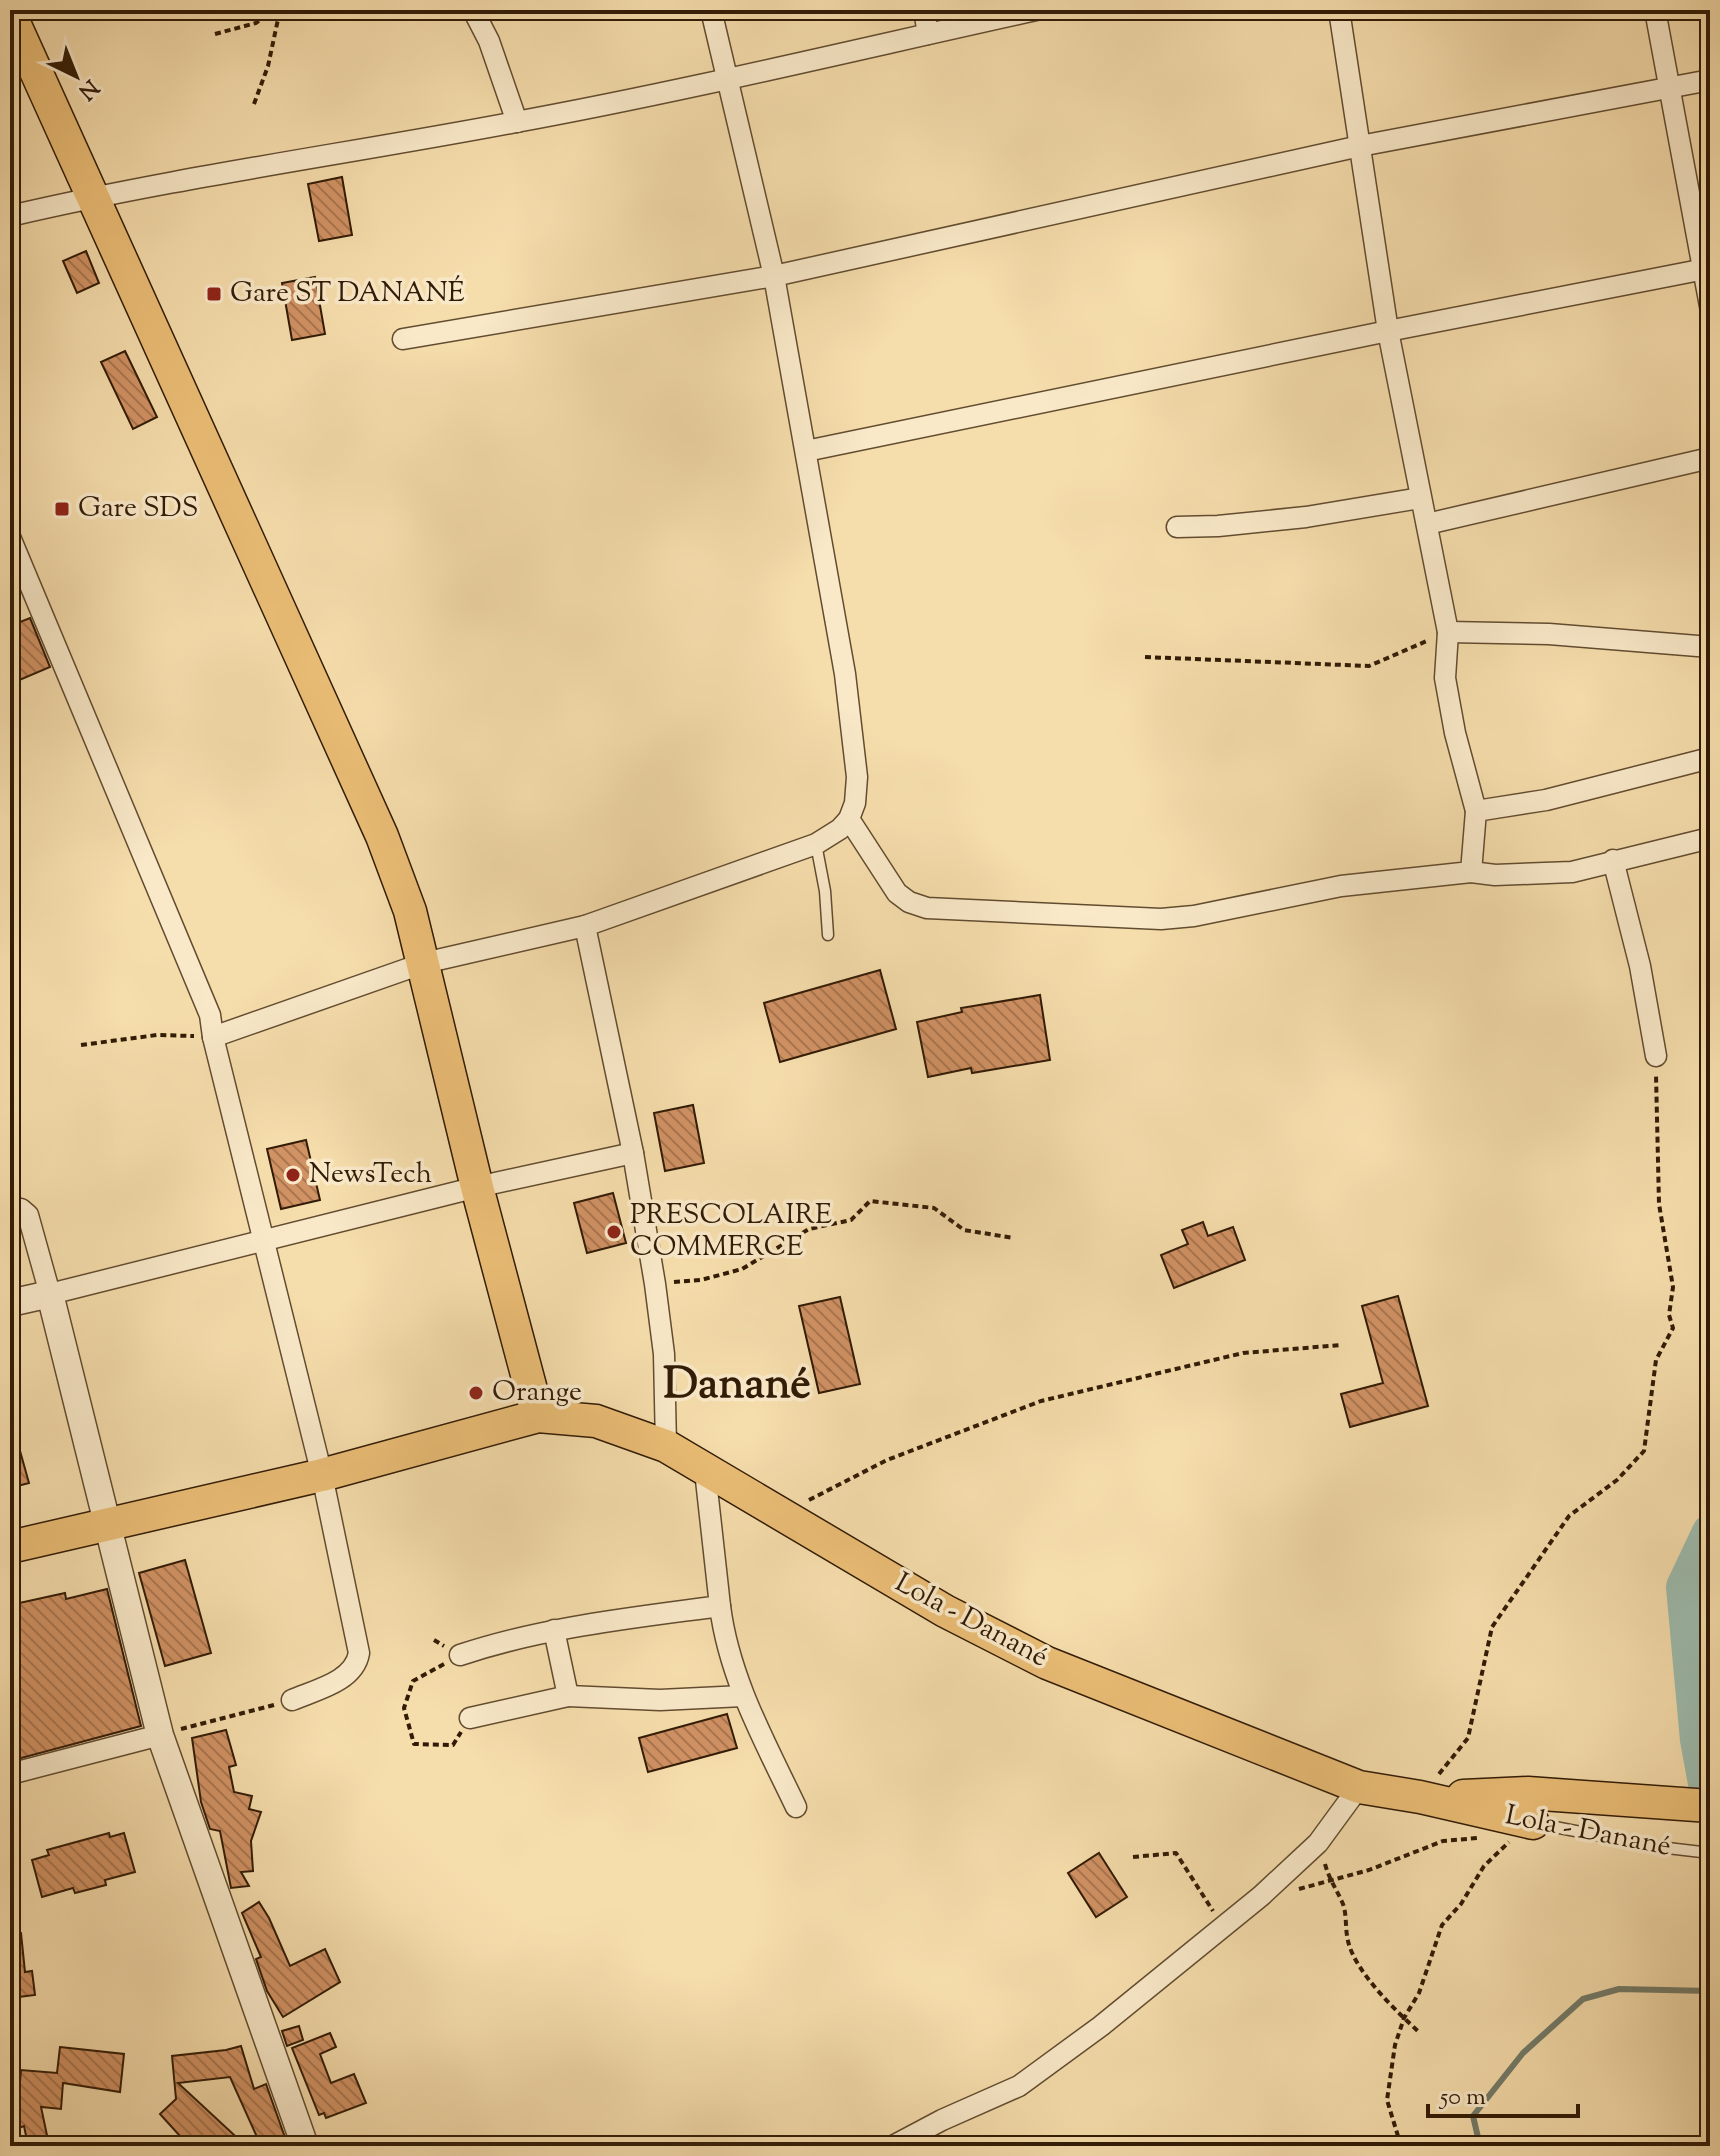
<svg xmlns="http://www.w3.org/2000/svg" width="1720" height="2156" font-family="'Sorts Mill Goudy',serif">
	<style>
		.lines { fill: none; stroke-linecap: round; stroke-linejoin: round }
		.stream { stroke: #727b6a; stroke-width: 6 }
		.river { stroke: #9dbbad; stroke-width: 36 }
		.building { fill: url(#building-back-hatch); stroke: #311b06; stroke-width: 2 }
		.service-casing { stroke: #624c30; stroke-width: 13 }
		.minor-casing { stroke: #624c30; stroke-width: 23 }
		.tertiary-casing { stroke: #624c30; stroke-width: 29 }
		.primary-casing { stroke: #311b06; stroke-width: 35 }
		.path { stroke: #311b06; stroke-width: 4; stroke-dasharray: 6 4; stroke-linecap: butt }
		.service { stroke: #f9e9c9; stroke-width: 10 }
		.minor { stroke: #f9e9c9; stroke-width: 20 }
		.tertiary { stroke: #f9e9c9; stroke-width: 26 }
		.primary { stroke: #ebbe76; stroke-width: 32 }
		.poi-dot { fill: #8f2418; stroke: #f9e9c9; stroke-width: 3 }
		.labels { text-anchor: middle; dominant-baseline: central; stroke-width: 7; stroke-linejoin: round; paint-order: stroke }
		.poi-label { font-size: 28px; fill: #311b06; stroke: #f9e9c9; text-anchor: start }
		.street-label { font-size: 28px; fill: #311b06; stroke: #f9e9c9 }
		.town-label { font-size: 44px; font-weight: bold; fill: #311b06; stroke: #f9e9c9 }
	</style>
	<defs>
		<pattern id="building-back-hatch" width="6" height="6" patternUnits="userSpaceOnUse" patternTransform="scale(2)"><rect width="6" height="6" fill="#d19264"/><path d="M-1 5l2 2M0 0l6 6M5-1l2 2" fill="none" stroke="#aa7650"/></pattern>
	</defs>
	<rect width="100%" height="100%" fill="#f6ddac"/>
	<filter id="stains"><feTurbulence type="fractalNoise" baseFrequency=".0025" numOctaves="4"/><feColorMatrix values="0 0 0 0 .2 0 0 0 0 .09 0 0 0 0 .02 0 0 0 .5 -.17"/></filter>
	<radialGradient id="worn" r=".72"><stop offset=".6" stop-color="#630" stop-opacity="0"/><stop offset="1" stop-color="#630" stop-opacity=".3"/></radialGradient>
	<g class="lines">
		<polyline class="stream" points="1480,2146 1473,2116 1523,2053 1583,1999 1619,1989 1710,1991"/>
		<polyline class="river" points="1710,1532 1684,1587 1698,1740 1710,1805"/>
	</g>
	<g class="building">
		<polygon points="342,177 352,235 319,241 308,184"/>
		<polygon points="86,251 99,283 77,293 63,261"/>
		<polygon points="315,277 325,334 292,340 282,283"/>
		<polygon points="125,351 157,417 133,429 101,362"/>
		<polygon points="30,618 50,667 10,684 10,626"/>
		<polygon points="880,970 896,1029 780,1062 764,1003"/>
		<polygon points="1040,995 1050,1060 972,1073 971,1068 928,1077 917,1022 962,1012 961,1008"/>
		<polygon points="693,1105 704,1163 665,1171 654,1113"/>
		<polygon points="306,1140 320,1200 281,1209 267,1149"/>
		<polygon points="613,1193 626,1243 587,1253 574,1203"/>
		<polygon points="1203,1222 1208,1236 1233,1227 1245,1260 1174,1288 1161,1255 1188,1244 1182,1230"/>
		<polygon points="1398,1296 1428,1406 1350,1427 1341,1394 1383,1383 1362,1306"/>
		<polygon points="840,1297 860,1384 819,1393 799,1306"/>
		<polygon points="15,1433 29,1483 10,1488 10,1434"/>
		<polygon points="185,1560 211,1653 165,1666 139,1573"/>
		<polygon points="107,1589 141,1726 10,1761 10,1605 65,1593 66,1599"/>
		<polygon points="727,1714 737,1748 648,1772 639,1738"/>
		<polygon points="226,1730 236,1765 229,1767 234,1792 252,1796 249,1809 261,1812 251,1841 253,1871 241,1872 249,1886 231,1888 220,1831 210,1829 201,1802 192,1738"/>
		<polygon points="109,1833 110,1837 124,1833 135,1872 105,1880 106,1885 75,1893 73,1888 42,1897 32,1860 49,1855 47,1850"/>
		<polygon points="1099,1853 1127,1897 1096,1917 1068,1873"/>
		<polygon points="259,1902 269,1918 290,1966 325,1949 340,1982 283,2017 267,1991 256,1959 261,1957 242,1913"/>
		<polygon points="21,1933 25,1972 32,1971 35,1995 10,1998 10,1934"/>
		<polygon points="299,2026 303,2040 287,2046 282,2031"/>
		<polygon points="330,2033 336,2047 320,2054 331,2083 354,2074 366,2103 326,2118 324,2113 319,2115 292,2048"/>
		<polygon points="241,2046 254,2089 266,2084 288,2146 261,2146 230,2077 178,2083 246,2146 189,2146 160,2114 176,2099 172,2056 226,2050"/>
		<polygon points="60,2047 124,2054 120,2092 63,2083 61,2109 41,2107 48,2140 28,2145 24,2126 16,2129 21,2070 57,2073"/>
	</g>
	<g class="lines">
		<defs>
			<g id="service">
				<polyline points="816,844 825,891 828,935"/>
				<polyline points="1539,1824 1659,1847 1710,1853"/>
			</g>
			<g id="minor">
				<polyline points="473,10 489,41 517,122"/>
				<polyline points="924,10 928,34"/>
				<polyline points="1655,10 1710,306"/>
				<path d="M10 216C177 177 347 154 516 122 690 90 863 48 1036 10"/>
				<polyline points="403,339 774,276 1360,146 1710,80"/>
				<polyline points="806,451 1388,331 1710,268"/>
				<polyline points="1427,524 1710,458"/>
				<polyline points="1177,527 1218,526 1306,517 1420,498"/>
				<path d="M10 537 210 1015 213 1037 322 1475 359 1653C354 1682 315 1690 292 1700"/>
				<polyline points="1448,632 1549,634 1710,647"/>
				<polyline points="1476,811 1546,800 1710,758"/>
				<polyline points="849,819 897,893 909,902 927,908 1161,919 1194,916 1341,886 1471,872 1476,811 1455,733 1445,678 1448,632 1388,331 1339,10"/>
				<polyline points="1613,860 1640,966 1656,1056"/>
				<polyline points="1471,872 1495,875 1572,872 1710,838"/>
				<polyline points="213,1037 424,963 585,926"/>
				<polyline points="10,1207 21,1209 28,1215 50,1294 477,1187 633,1153"/>
				<polyline points="666,1446 664,1354 655,1284 633,1153 585,926 816,844 840,829 849,819 855,803 857,777 845,674 774,276 711,10"/>
				<path d="M720 1606C729 1678 765 1742 796 1807"/>
				<path d="M460 1655C544 1627 632 1618 720 1606L705 1471"/>
				<polyline points="568,1696 660,1700 743,1696"/>
				<polyline points="470,1718 568,1696 554,1630"/>
				<polyline points="10,1774 160,1735"/>
				<polyline points="893,2146 942,2120 1019,2086 1101,2026 1261,1896 1318,1843 1359,1787"/>
			</g>
			<polyline id="tertiary" points="10,1303 50,1294 160,1735 305,2146"/>
			<g id="primary">
				<polyline points="10,14 382,836 410,911 477,1187 538,1416"/>
				<polyline points="10,1547 322,1475 538,1416 596,1421 666,1446 945,1611 1047,1663 1359,1787 1420,1797 1533,1823"/>
				<polyline points="1463,1796 1528,1793 1710,1806"/>
			</g>
		</defs>
		<use href="#service" class="service-casing"/>
		<use href="#minor" class="minor-casing"/>
		<use href="#tertiary" class="tertiary-casing"/>
		<use href="#primary" class="primary-casing"/>
		<g class="path">
			<polyline points="215,34 256,23 274,10"/>
			<polyline points="254,104 268,66 280,10"/>
			<polyline points="1145,657 1369,666 1429,640"/>
			<polyline points="81,1045 157,1035 194,1036"/>
			<polyline points="674,1282 701,1280 742,1269 809,1229 851,1220 870,1201 934,1208 964,1230 1014,1238"/>
			<polyline points="809,1500 887,1460 1041,1401 1243,1353 1341,1345"/>
			<polyline points="434,1640 444,1646"/>
			<polyline points="444,1664 413,1681 404,1708 414,1744 453,1745 461,1732"/>
			<polyline points="181,1729 274,1705"/>
			<polyline points="1439,1774 1468,1738 1492,1627 1569,1516 1617,1480 1644,1451 1656,1360 1673,1328 1669,1315 1673,1287 1659,1204 1656,1075"/>
			<polyline points="1133,1857 1176,1853 1213,1911"/>
			<path d="M1325 1864C1329 1879 1337 1890 1343 1904 1347 1915 1345 1929 1348 1941 1355 1972 1396 2011 1420 2033"/>
			<polyline points="1299,1889 1369,1870 1443,1841 1478,1838"/>
			<polyline points="10,2030 13,2040 10,2064"/>
			<polyline points="1401,2146 1387,2100 1395,2045 1404,2018 1419,1993 1442,1925 1461,1904 1484,1866 1509,1842"/>
		</g>
		<use href="#service" class="service"/>
		<use href="#minor" class="minor"/>
		<use href="#tertiary" class="tertiary"/>
		<use href="#primary" class="primary"/>
	</g>
	<g class="poi-dot">
		<rect x="206" y="286" width="16" height="16" rx="4"/>
		<rect x="54" y="501" width="16" height="16" rx="4"/>
		<circle cx="293" cy="1175" r="8"/>
		<circle cx="614" cy="1232" r="8"/>
		<circle cx="476" cy="1393" r="8"/>
	</g>
	<g class="labels">
		<g class="poi-label">
			<text x="230" y="294">Gare ST DANANÉ</text>
			<text x="78" y="509">Gare SDS</text>
			<text x="309" y="1175">NewsTech</text>
			<text x="630" y="1216">PRESCOLAIRE<tspan x="630" dy="32">COMMERCE</tspan></text>
			<text x="492" y="1393">Orange</text>
		</g>
		<g class="street-label">
			<text transform="translate(971 1621) rotate(28)">Lola - Danané</text>
			<text transform="translate(1588 1832) rotate(11)">Lola - Danané</text>
		</g>
		<g class="town-label">
			<text x="737" y="1386">Danané</text>
		</g>
	</g>
	<rect width="1720" height="2156" fill="none" stroke="#f6ddac" stroke-width="40"/>
	<rect x="12" y="12" width="1696" height="2132" fill="none" stroke="#311b06" stroke-width="4"/>
	<rect x="20" y="20" width="1680" height="2116" fill="none" stroke="#311b06" stroke-width="2"/>
	<g transform="translate(76 76) rotate(137)" stroke="#f9e9c9" stroke-width="6" paint-order="stroke">
	<path d="M0-6L14 30L0 20L-14 30Z" fill="#311b06"/>
	<text y="-12" font-size="22" font-weight="bold" text-anchor="middle" fill="#311b06">N</text>
	</g>
	<path d="M1428 2104v12h150v-12" fill="none" stroke="#311b06" stroke-width="4"/>
	<text x="1440" y="2104" font-size="24" fill="#311b06" stroke="#f9e9c9" stroke-width="6" paint-order="stroke">50 m</text>
	<rect width="100%" height="100%" filter="url(#stains)"/>
	<rect width="100%" height="100%" fill="url(#worn)"/>
</svg>
